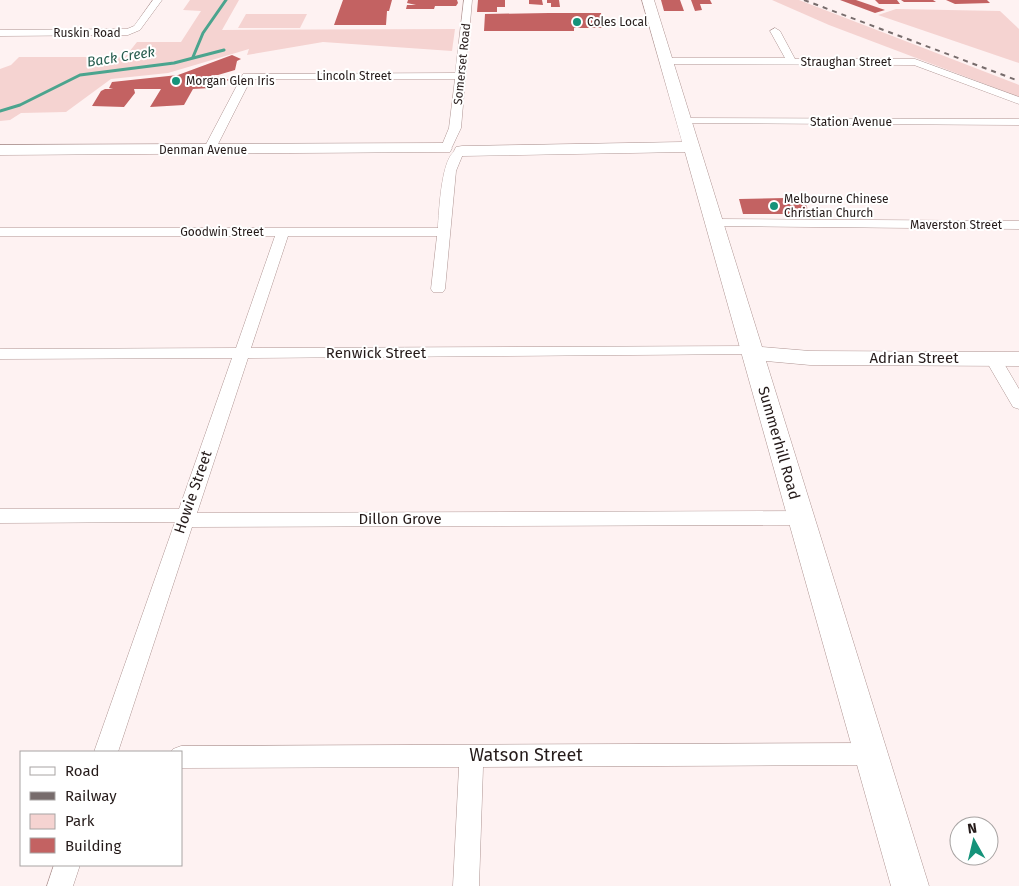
<svg xmlns="http://www.w3.org/2000/svg" width="1019" height="886" font-family="'Fira Sans',sans-serif">
	<style>
		.green { fill: #f5d3d1 }
		.lines { fill: none; stroke-linecap: round; stroke-linejoin: round }
		.stream { stroke: #4ba48e; stroke-width: 3 }
		.building { fill: #c36262 }
		.street-casing { stroke: #af9593; stroke-width: 1 }
		.secondary-casing { stroke: #af9593; stroke-width: 1 }
		.street { fill: #fff; fill-rule: evenodd }
		.secondary { fill: #fff; fill-rule: evenodd }
		.rail { stroke: #776c6c; stroke-width: 2; stroke-dasharray: 5 5; stroke-linecap: butt }
		.poi-dot { fill: #15937a; stroke: #fff; stroke-width: 2 }
		.labels { text-anchor: middle; dominant-baseline: central; stroke-width: 4; stroke-linejoin: round; paint-order: stroke }
		.far-poi-label { font-size: 12px; fill: #251b1a; stroke: #fff; text-anchor: start }
		.far-street-label { font-size: 12px; fill: #251b1a; stroke: #fff }
		.far-water-label { font-size: 14px; font-style: italic; fill: #265c4e; stroke: #fff }
		.street-label { font-size: 15px; fill: #251b1a; stroke: #fff }
		.near-street-label { font-size: 18px; fill: #251b1a; stroke: #fff }
	</style>
	<rect width="100%" height="100%" fill="#fef2f2"/>
	<g class="green">
		<polygon points="190,0 239,0 222,30 455,29 452,51 323,42 247,55 249,49 168,73 111,79 66,112 21,113 10,120 0,121 0,69 11,65 19,57 125,57 137,42 181,42 201,11 183,10"/>
		<polygon points="772,0 799,0 1019,85 1019,97 829,25"/>
		<polygon points="896,9 1000,11 1019,29 1019,63 878,15"/>
		<polygon points="246,14 307,14 300,28 238,28"/>
	</g>
	<g class="lines">
		<g class="stream">
			<polyline points="193,57 203,33 226,0"/>
			<polyline points="0,111 20,105 80,75 174,63 224,50"/>
		</g>
	</g>
	<g class="building">
		<polygon points="343,0 392,0 389,11 387,11 386,25 334,25"/>
		<polygon points="408,0 457,0 458,3 456,6 435,6 434,9 406,9 407,5 416,5 407,3"/>
		<polygon points="478,0 505,0 505,7 497,7 497,12 477,12"/>
		<polygon points="529,0 542,0 543,5 529,4"/>
		<polygon points="547,0 559,0 560,7 551,7 551,3 547,3"/>
		<polygon points="661,0 680,0 684,11 664,11"/>
		<polygon points="691,0 710,0 712,4 700,4 702,10 695,11"/>
		<polygon points="840,0 856,0 885,10 875,13"/>
		<polygon points="875,0 897,0 900,4 879,4"/>
		<polygon points="901,0 933,0 936,2 904,2"/>
		<polygon points="946,0 987,0 990,3 955,4"/>
		<polygon points="549,13 601,13 604,28 574,28 574,31 484,31 485,14"/>
		<polygon points="232,55 241,59 237,61 235,70 218,75 211,75 231,80 216,83 211,88 193,89 184,105 150,107 161,89 134,89 135,93 124,107 92,106 101,91 105,89 113,89 109,88 112,82 178,75"/>
		<polygon points="786,198 803,198 810,214 743,214 739,199"/>
	</g>
	<g class="lines">
		<defs>
			<g id="street">
				<polygon points="153,0 162,0 140,30 128,35 0,36 0,30 127,29 134,26"/>
				<polygon points="464,0 472,0 461,128 452,147 444,147 442,145 449,128 455,79 251,79 215,150 209,154 203,150 243,74 455,73"/>
				<polygon points="775,28 780,31 795,59 915,59 1019,97 1019,104 914,65 666,64 661,61 666,58 785,58 770,31"/>
				<polygon points="683,118 1019,119 1019,125 679,123 679,119"/>
				<path d="M457 150 463 154 456 171 445 289 443 292H433L431 289 437 236H288L251 348 751 346 757 348 759 351 757 354 248 358 197 513 801 511 808 513 810 518 808 523 801 525 192 527 118 752H94L175 522 0 523V509H179L232 358 0 359V349L236 348 275 236H0V228H438C439 213 441 154 457 150Z"/>
				<polygon points="714,219 1019,221 1019,229 709,226 707,223 709,220"/>
				<polygon points="993,354 999,355 1019,389 1019,409 1013,407 985,359"/>
				<polygon points="871,743 879,746 883,754 879,762 871,765 483,767 479,886 453,886 459,767 181,768 181,752 171,752 173,749 181,746"/>
				<polygon points="54,865 80,865 73,886 47,886"/>
			</g>
			<g id="secondary">
				<polygon points="642,0 654,0 762,347 810,351 1019,352 1019,366 810,365 766,361 929,886 891,886 685,152 462,156 456,155 454,151 456,147 462,146 682,142"/>
				<polygon points="444,143 450,144 452,148 450,152 0,155 0,145"/>
			</g>
		</defs>
		<use href="#street" class="street-casing"/>
		<use href="#secondary" class="secondary-casing"/>
		<use href="#street" class="street"/>
		<use href="#secondary" class="secondary"/>
		<polyline class="rail" points="804,0 1019,81"/>
	</g>
	<g class="poi-dot">
		<circle cx="577" cy="22" r="5"/>
		<circle cx="176" cy="81" r="5"/>
		<circle cx="774" cy="206" r="5"/>
	</g>
	<g class="labels">
		<g class="far-poi-label">
			<text x="587" y="22">Coles Local</text>
			<text x="186" y="81">Morgan Glen Iris</text>
			<text x="784" y="199">Melbourne Chinese<tspan x="784" dy="14">Christian Church</tspan></text>
		</g>
		<g class="far-street-label">
			<text x="87" y="33">Ruskin Road</text>
			<text x="846" y="62">Straughan Street</text>
			<text transform="translate(462 64) rotate(-84)">Somerset Road</text>
			<text x="354" y="76">Lincoln Street</text>
			<text x="851" y="122">Station Avenue</text>
			<text x="203" y="150">Denman Avenue</text>
			<text x="956" y="225">Maverston Street</text>
			<text x="222" y="232">Goodwin Street</text>
		</g>
		<g class="far-water-label">
			<text transform="translate(121 57) rotate(-9)">Back Creek</text>
		</g>
		<g class="street-label">
			<text x="376" y="353">Renwick Street</text>
			<text x="914" y="358">Adrian Street</text>
			<text transform="translate(779 443) rotate(74)">Summerhill Road</text>
			<text transform="translate(193 492) rotate(-71)">Howie Street</text>
			<text x="400" y="519">Dillon Grove</text>
		</g>
		<g class="near-street-label">
			<text x="526" y="755">Watson Street</text>
		</g>
	</g>
	<rect x="20" y="751" width="162" height="115" fill="#ffffff" stroke="#a8a4a3"/>
	<rect x="30" y="767" width="25" height="8" fill="#ffffff" stroke="#a8a4a3"/>
	<text x="65" y="776" font-size="15" fill="#251b1a">Road</text>
	<rect x="30" y="792" width="25" height="8" fill="#776c6c" stroke="#a8a4a3"/>
	<text x="65" y="801" font-size="15" fill="#251b1a">Railway</text>
	<rect x="30" y="814" width="25" height="15" fill="#f5d3d1" stroke="#a8a4a3"/>
	<text x="65" y="826" font-size="15" fill="#251b1a">Park</text>
	<rect x="30" y="838" width="25" height="15" fill="#c36262" stroke="#a8a4a3"/>
	<text x="65" y="851" font-size="15" fill="#251b1a">Building</text>
	<g transform="translate(974 841) rotate(352)"><circle r="24" fill="#ffffff" stroke="#a8a4a3"/>
	<path d="M0-4L9 19L0 12L-9 19Z" fill="#15937a"/>
	<text y="-8" font-size="14" font-weight="bold" text-anchor="middle" fill="#251b1a">N</text>
	</g>
</svg>
